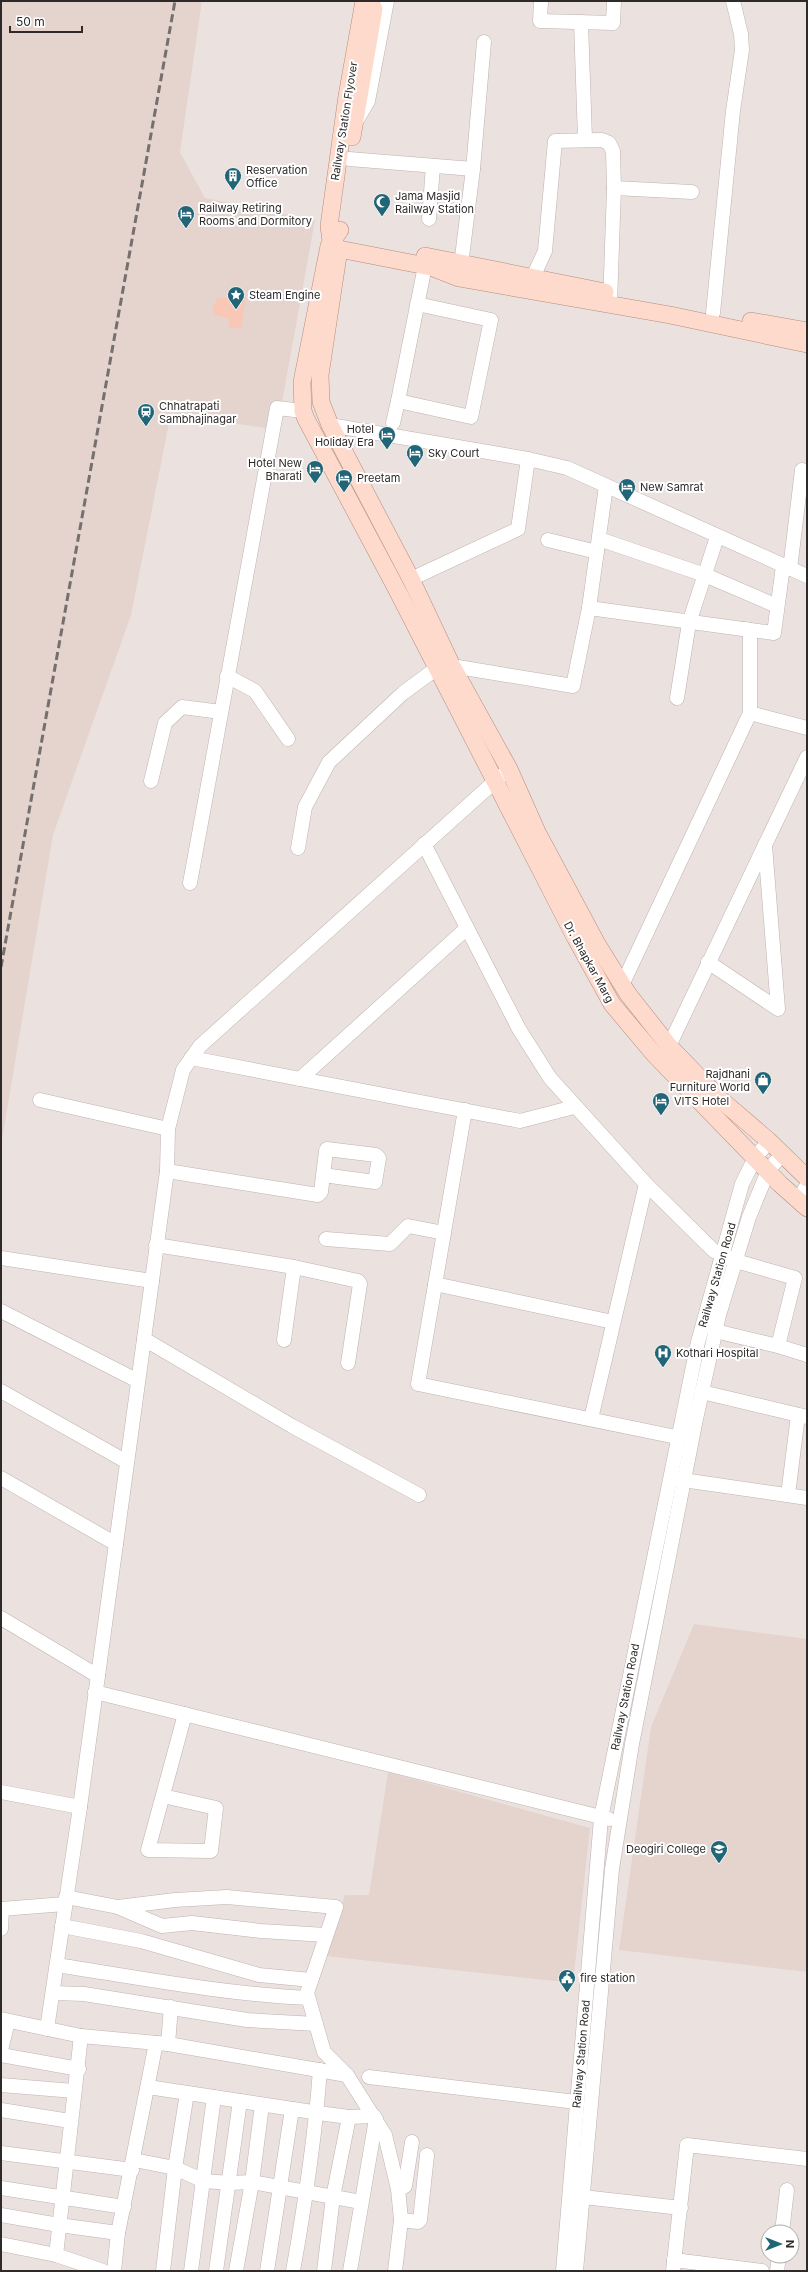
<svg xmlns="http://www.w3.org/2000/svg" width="808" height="2272" font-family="Inter,sans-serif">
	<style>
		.built { fill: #e4d4cd }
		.green { fill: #f8c7b5 }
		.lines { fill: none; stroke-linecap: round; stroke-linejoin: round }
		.minor-casing { stroke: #bcb3b0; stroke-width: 15 }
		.major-casing { stroke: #b48c7d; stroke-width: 18 }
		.minor { stroke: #fff; stroke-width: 14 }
		.major { stroke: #fedacc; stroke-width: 17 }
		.rail { stroke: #75706e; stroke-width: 3; stroke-dasharray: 8 4; stroke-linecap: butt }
		.labels { text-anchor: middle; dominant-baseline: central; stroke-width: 4; stroke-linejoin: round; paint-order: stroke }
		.street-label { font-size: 11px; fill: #2d2a29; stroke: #fff }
		.poi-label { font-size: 11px; fill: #2d2a29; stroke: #fff; text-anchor: start }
	</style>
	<rect width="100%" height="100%" fill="#ebe2df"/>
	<g class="built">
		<polygon points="1,1 202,1 180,152 205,198 315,220 277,430 171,413 131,615 53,835 1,1146"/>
		<polygon points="694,1624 807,1639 807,1972 619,1950 651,1727"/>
		<polygon points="388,1772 590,1828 573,1983 325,1956 345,1895 369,1895"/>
	</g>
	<polygon class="green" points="236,293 244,293 246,296 241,329 229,327 228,318 215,315 212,308 218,298 230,298"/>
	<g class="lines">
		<defs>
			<g id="minor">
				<polyline points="541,1 540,21 613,23 614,1"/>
				<polyline points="581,22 585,139"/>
				<polyline points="357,120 368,101 387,1"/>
				<polyline points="349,159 473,169"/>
				<polyline points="614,188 692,192"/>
				<polyline points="429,219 433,166"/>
				<polyline points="460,273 473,169 484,42"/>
				<polyline points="527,286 533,277 545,251 555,141 602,140 609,143 613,151 614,188 610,304"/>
				<polyline points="417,304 491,320 471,417 398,401 425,266"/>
				<polyline points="713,313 733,111 742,50 741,34 733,1"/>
				<polyline points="393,423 398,401"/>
				<polyline points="330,425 528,459 567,468 807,576"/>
				<polyline points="599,539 705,575 777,606"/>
				<polyline points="548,540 597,552"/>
				<polyline points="790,569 802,470"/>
				<polyline points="411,579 518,529 528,459"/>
				<polyline points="589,608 750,630 750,713 622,985"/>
				<polyline points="743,629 774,633 783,566"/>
				<polyline points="227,676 255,691 288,739"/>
				<polyline points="677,698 689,623 717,537"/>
				<polyline points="750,713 807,728"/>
				<polyline points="151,781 165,723 182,707 221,712"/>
				<polyline points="424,844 519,1029 550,1078 646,1184 591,1419"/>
				<polyline points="298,848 305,807 329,762 403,693 437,668 452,666 573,686 589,608 606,486"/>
				<polyline points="190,883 277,408 303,411"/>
				<polyline points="708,962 778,1009 765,845"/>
				<polyline points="669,1046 807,757"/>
				<polyline points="191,1058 520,1121 574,1107"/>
				<polyline points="300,1079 467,928"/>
				<polyline points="40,1100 168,1129"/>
				<polyline points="465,1110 418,1384 686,1439"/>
				<polyline points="167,1171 318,1195 321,1192 326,1151 327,1149 376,1155 379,1158 375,1182 323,1175"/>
				<polyline points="646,1184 714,1251 736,1261 795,1278 778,1346 715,1331"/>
				<polyline points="798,1200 807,1185"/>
				<polyline points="326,1239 390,1244 408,1226 444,1233"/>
				<polyline points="156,1245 294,1267 358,1281 360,1284 348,1363"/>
				<polyline points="1,1258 152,1281"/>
				<polyline points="435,1284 613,1322"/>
				<polyline points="1,1311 138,1381"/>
				<polyline points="144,1339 292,1426 419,1495"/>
				<polyline points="284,1340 294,1267"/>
				<polyline points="778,1346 807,1355"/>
				<polyline points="1,1391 127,1462"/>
				<polyline points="702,1392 807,1417"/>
				<polyline points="1,1478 116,1544"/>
				<polyline points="676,1479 807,1498"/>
				<polyline points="788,1495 798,1415"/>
				<polyline points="1,1618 98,1676"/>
				<polyline points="95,1692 609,1819"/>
				<polyline points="1,1792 80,1807"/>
				<polyline points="163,1796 216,1808 211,1851 148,1850 185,1714"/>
				<polyline points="66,1897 118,1907 162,1926 192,1923 261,1931 326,1935"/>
				<polyline points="118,1907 175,1900 227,1897 336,1907 307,1993 324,2052 347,2075 385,2135 398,2189 401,2220 395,2271"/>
				<polyline points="1,1909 65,1904"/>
				<polyline points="62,1926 141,1941 259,1975 311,1980"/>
				<polyline points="1,1929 2,1909"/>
				<path d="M57 1965C140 1978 224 1994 308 1998"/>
				<polyline points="53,1993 84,1994 247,2020 316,2024"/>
				<polyline points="1,2019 81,2036 168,2044 347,2075"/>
				<polyline points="47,2029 80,1807 167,1171 168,1129 183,1070 200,1046 502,775"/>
				<polyline points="168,2044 171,2007"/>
				<polyline points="1,2050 8,2021"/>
				<polyline points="1,2055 79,2069"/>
				<polyline points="369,2077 576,2102"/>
				<polyline points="1,2085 74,2091"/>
				<polyline points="148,2087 326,2114 349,2117 374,2116"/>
				<polyline points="1,2110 70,2121"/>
				<polyline points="1,2153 132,2170"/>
				<polyline points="134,2160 175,2168 204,2181 230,2183 252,2182 361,2202"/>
				<polyline points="1,2188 124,2207"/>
				<polyline points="398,2189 405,2186 412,2142"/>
				<polyline points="583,2197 681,2208"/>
				<polyline points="1,2215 59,2225 118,2233"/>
				<polyline points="401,2220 418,2222 420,2220 427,2155"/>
				<polyline points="782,2232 787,2190"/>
				<polyline points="1,2244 56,2255 103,2271"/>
				<polyline points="56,2255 81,2036"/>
				<polyline points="674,2260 762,2271"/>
				<polyline points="114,2271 118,2233 156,2043"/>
				<polyline points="163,2271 175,2168 187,2093"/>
				<polyline points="191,2271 214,2097"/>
				<polyline points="216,2271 240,2101"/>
				<polyline points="236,2271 252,2182 262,2105"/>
				<polyline points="267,2271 292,2109"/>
				<path d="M293 2271C305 2204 315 2138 320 2070"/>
				<polyline points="324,2271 333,2197 349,2117"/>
				<polyline points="350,2271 376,2119"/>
				<polyline points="563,2271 601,1818 698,1342 742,1184 755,1158 769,1141"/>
				<polyline points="576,2271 612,1869 632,1744 696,1419 719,1315 749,1217 768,1171 782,1154"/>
				<polyline points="673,2271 687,2145 807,2159"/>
				<polyline points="777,2271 779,2256"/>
			</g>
			<g id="major">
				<polyline points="364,1 347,96 329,226 331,241 339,249 431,267 459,278 670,315 807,344"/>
				<polyline points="352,137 374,9"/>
				<polyline points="340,230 329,246 302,382 303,411 306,419 395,586 575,937 612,1004 654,1054 780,1184 807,1208"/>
				<polyline points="339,249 320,375 321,402 330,425 411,579 452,666 509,769 537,832 597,944 628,994 669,1046 720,1099 769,1141 807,1178"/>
				<polyline points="425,256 605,292"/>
				<polyline points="751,321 807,331"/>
			</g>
		</defs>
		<use href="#minor" class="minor-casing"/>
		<use href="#major" class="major-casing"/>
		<use href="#minor" class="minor"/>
		<use href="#major" class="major"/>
		<polyline class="rail" points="1,967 175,1"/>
	</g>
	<defs>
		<symbol id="building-pin" viewBox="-11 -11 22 30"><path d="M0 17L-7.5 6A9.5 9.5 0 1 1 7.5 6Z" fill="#216577" stroke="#fff"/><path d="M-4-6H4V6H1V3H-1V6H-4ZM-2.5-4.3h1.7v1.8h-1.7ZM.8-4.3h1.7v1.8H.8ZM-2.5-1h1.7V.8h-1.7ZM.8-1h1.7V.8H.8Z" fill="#fff"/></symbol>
		<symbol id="mosque-pin" viewBox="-11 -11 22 30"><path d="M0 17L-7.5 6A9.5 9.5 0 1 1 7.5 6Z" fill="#216577" stroke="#fff"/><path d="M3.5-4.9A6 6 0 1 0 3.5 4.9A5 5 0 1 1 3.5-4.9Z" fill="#fff"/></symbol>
		<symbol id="hotel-pin" viewBox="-11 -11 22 30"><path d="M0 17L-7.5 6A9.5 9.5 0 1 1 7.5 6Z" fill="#216577" stroke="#fff"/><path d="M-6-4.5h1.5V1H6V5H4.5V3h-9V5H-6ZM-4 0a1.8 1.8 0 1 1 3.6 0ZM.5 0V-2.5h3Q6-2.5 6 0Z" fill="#fff"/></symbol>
		<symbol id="sight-pin" viewBox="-11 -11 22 30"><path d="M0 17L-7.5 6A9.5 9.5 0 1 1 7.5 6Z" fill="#216577" stroke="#fff"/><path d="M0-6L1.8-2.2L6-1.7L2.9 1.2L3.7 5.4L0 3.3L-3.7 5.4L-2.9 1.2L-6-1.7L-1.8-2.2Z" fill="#fff"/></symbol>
		<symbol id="station-pin" viewBox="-11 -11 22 30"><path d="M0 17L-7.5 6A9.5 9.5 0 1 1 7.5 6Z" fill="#216577" stroke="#fff"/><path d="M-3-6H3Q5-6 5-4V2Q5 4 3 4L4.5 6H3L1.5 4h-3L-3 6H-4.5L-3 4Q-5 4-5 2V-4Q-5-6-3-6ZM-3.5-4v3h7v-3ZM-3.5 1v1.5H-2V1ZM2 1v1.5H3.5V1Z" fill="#fff"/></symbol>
		<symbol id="shop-pin" viewBox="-11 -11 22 30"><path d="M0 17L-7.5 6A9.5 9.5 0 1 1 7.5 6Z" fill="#216577" stroke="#fff"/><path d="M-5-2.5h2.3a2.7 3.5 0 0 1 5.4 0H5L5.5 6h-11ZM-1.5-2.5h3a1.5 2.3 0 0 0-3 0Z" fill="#fff"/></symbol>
		<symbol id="hospital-pin" viewBox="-11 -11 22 30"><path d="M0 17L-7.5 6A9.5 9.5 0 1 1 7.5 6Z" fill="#216577" stroke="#fff"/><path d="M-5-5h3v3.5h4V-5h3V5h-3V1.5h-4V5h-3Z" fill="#fff"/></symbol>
		<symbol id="university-pin" viewBox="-11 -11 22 30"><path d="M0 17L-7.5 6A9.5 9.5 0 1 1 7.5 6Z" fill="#216577" stroke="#fff"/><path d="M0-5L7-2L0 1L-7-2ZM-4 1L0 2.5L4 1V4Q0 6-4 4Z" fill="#fff"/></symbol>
		<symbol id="civic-pin" viewBox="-11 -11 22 30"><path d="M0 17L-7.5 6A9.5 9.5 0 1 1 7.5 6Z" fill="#216577" stroke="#fff"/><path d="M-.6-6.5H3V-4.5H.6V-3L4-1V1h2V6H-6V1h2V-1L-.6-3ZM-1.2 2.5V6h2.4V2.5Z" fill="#fff"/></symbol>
	</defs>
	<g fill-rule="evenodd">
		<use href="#building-pin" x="223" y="166" width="20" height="27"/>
		<use href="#mosque-pin" x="372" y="192" width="20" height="27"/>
		<use href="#hotel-pin" x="176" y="204" width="20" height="27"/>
		<use href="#sight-pin" x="226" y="285" width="20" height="27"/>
		<use href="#station-pin" x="136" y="402" width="20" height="27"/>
		<use href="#hotel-pin" x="377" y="425" width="20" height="27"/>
		<use href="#hotel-pin" x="405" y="443" width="20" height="27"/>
		<use href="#hotel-pin" x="305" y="459" width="20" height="27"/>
		<use href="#hotel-pin" x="334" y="468" width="20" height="27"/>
		<use href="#hotel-pin" x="617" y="477" width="20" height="27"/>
		<use href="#shop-pin" x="753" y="1070" width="20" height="27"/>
		<use href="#hotel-pin" x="651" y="1091" width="20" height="27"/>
		<use href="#hospital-pin" x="653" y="1343" width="20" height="27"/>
		<use href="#university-pin" x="709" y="1839" width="20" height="27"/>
		<use href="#civic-pin" x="557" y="1968" width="20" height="27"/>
	</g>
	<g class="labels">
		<g class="street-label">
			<text transform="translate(344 121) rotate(-81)">Railway Station Flyover</text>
			<text transform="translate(589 962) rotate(61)">Dr. Bhapkar Marg</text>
			<text transform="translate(717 1275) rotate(-74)">Railway Station Road</text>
			<text transform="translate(625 1697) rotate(-79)">Railway Station Road</text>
			<text transform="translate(581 2054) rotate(-85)">Railway Station Road</text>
		</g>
		<g class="poi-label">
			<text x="246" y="170">Reservation<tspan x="246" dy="13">Office</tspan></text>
			<text x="395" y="196">Jama Masjid<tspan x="395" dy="13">Railway Station</tspan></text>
			<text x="199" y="208">Railway Retiring<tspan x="199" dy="13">Rooms and Dormitory</tspan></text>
			<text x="249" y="295">Steam Engine</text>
			<text x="159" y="406">Chhatrapati<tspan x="159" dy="13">Sambhajinagar</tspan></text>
			<text x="374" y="429" text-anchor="end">Hotel<tspan x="374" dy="13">Holiday Era</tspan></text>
			<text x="428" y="453">Sky Court</text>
			<text x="302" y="463" text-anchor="end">Hotel New<tspan x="302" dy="13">Bharati</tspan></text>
			<text x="357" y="478">Preetam</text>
			<text x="640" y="487">New Samrat</text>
			<text x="750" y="1074" text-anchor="end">Rajdhani<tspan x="750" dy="13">Furniture World</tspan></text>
			<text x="674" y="1101">VITS Hotel</text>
			<text x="676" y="1353">Kothari Hospital</text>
			<text x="706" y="1849" text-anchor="end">Deogiri College</text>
			<text x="580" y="1978">fire station</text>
		</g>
	</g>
	<rect width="808" height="2272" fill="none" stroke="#2d2a29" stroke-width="4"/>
	<g transform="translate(780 2244) rotate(90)"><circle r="19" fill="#ffffff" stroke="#abaaa9"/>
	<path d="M0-3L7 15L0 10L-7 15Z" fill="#216577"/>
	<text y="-6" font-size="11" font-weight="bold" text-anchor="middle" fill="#2d2a29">N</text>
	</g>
	<path d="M10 26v6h72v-6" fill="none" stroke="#2d2a29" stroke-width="2"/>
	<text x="16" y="26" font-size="12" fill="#2d2a29" stroke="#ffffff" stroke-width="3" paint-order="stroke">50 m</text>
</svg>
